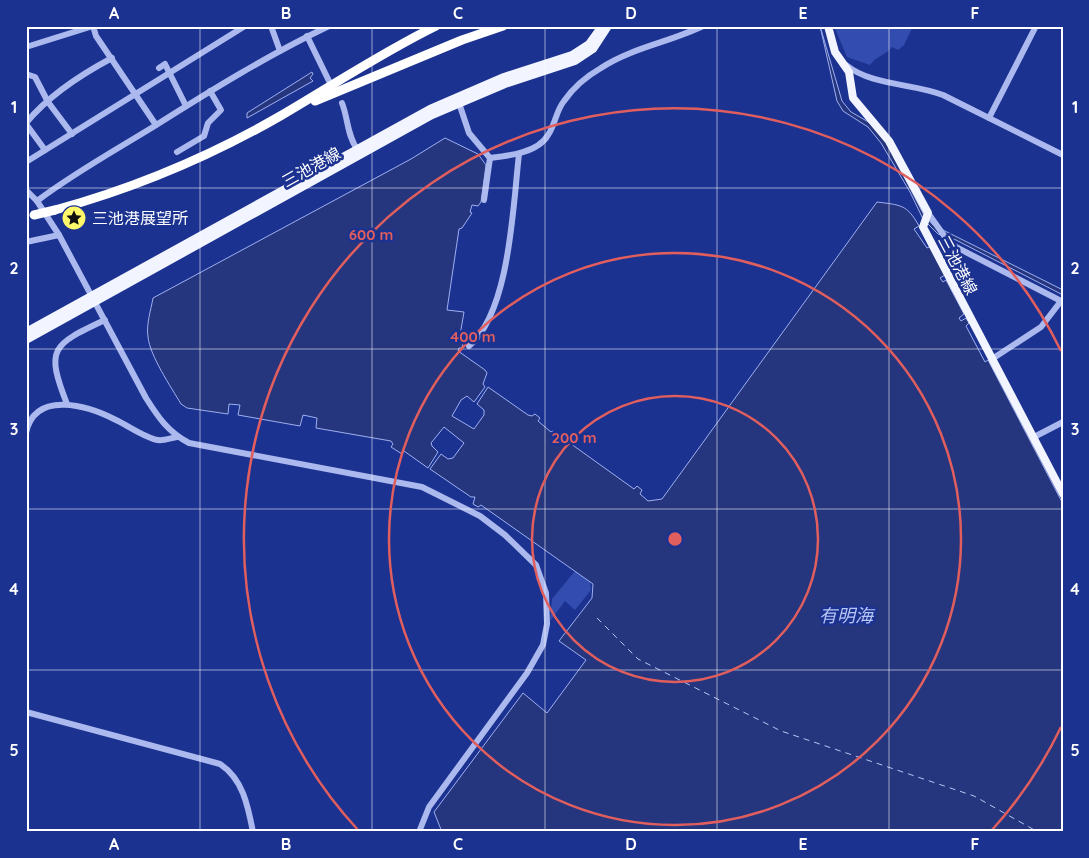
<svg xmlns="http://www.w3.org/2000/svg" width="1089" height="858" font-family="Quicksand,'Noto Sans JP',sans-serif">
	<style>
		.green { fill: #334caf }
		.water { fill: #26367e; stroke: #9eb0f0 }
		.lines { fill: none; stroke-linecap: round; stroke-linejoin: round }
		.ferry { stroke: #b7c4f5; stroke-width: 1; stroke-dasharray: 6 5; stroke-linecap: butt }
		.minor { stroke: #abb9ee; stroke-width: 6 }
		.major { stroke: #f2f4ff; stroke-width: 8 }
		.highway { stroke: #fff; stroke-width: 9 }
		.highway-bridge { stroke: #fff; stroke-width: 9 }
		.grid { fill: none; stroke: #fff; stroke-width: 1; stroke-opacity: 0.55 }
		.ring { fill: none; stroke: #e05e5e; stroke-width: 2.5 }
		.labels { text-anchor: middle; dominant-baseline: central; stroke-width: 5; stroke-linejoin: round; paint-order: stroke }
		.street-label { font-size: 16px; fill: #fff; stroke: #1c3290 }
		.poi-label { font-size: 16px; fill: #fff; stroke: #1c3290; text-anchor: start }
		.water-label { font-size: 18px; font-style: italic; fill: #b7c4f5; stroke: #1c3290 }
		.centre { fill: #e05e5e; stroke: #1c3290; stroke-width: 2.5 }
		.ring-label { font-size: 15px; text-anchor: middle; font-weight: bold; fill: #e05e5e; stroke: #1c3290; stroke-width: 5; stroke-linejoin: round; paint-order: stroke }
		.neatline { fill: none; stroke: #fff; stroke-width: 2 }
		.grid-label { font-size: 16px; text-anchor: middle; font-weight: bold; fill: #fff }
	</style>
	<rect width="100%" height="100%" fill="#1c3290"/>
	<g class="green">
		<path d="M834 26H913L904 45 898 50 892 47C886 55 876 56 870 65L847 57Z"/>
		<polygon points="575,571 590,582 591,590 575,610 565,601 550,621 552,599"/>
	</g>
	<g class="water">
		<polygon points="820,26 842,101 851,112 872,124 886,142 924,215 933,225 1063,290 1063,295 956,240 938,234 923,219 910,192 881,143 868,127 843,111 837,101"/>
		<polygon points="312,72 313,74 310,78 313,81 247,118 247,113"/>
		<path d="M445 138 478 154 486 165 481 202 478 206 472 205 470 212 472 213 462 228 459 229 447 310 464 312 459 341 463 342 462 348H459L458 351 485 370 487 373 483 384 485 387 474 402 467 396 461 400 452 416 474 429 484 415V410L477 404 488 387 528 415 532 416 535 414 540 418 538 421 551 432 553 431 634 489 637 486 642 490 640 494 648 501 662 499 877 202C900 205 907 204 919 226L914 229 927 248 931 246 945 275 940 278 943 282 946 280 964 314 959 318 961 321 966 318 969 323 966 326 985 362 988 360 1063 504V832H442L434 812 523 693 547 713 586 660 559 641 592 598 593 584 481 505 478 507 473 504 475 497H471L430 469 441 454 448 459 453 458 464 443 444 427 431 443 432 446 438 452 428 468 404 451 402 454 391 447 393 444 391 441 316 428 317 418 303 415 300 426 238 415 240 405 229 404 228 414 187 408 181 404C171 387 150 356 148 337 146 324 151 310 153 298L411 159Z"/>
	</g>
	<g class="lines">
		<polyline class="ferry" points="597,618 638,659 781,731 974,796 1038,832"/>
		<g class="minor">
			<polyline points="93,26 96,36 156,125"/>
			<polyline points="271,26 280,51"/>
			<polyline points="307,36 329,81"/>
			<polyline points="26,47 93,26"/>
			<path d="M846 65C872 86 912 83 943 95L1063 155"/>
			<polyline points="159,68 165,64 186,106"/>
			<polyline points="26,74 35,77 48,102 72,134"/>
			<polyline points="458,100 469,133 490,158"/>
			<path d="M342 103C348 118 347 135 357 149"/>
			<polyline points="989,118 1036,26"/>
			<path d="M26 123C49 95 80 75 112 58"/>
			<polyline points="26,124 45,150"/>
			<polyline points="177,152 204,136 208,123 221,110 210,91"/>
			<path d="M490 158C507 156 538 153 548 135 555 125 556 111 564 101 573 88 587 76 601 68 631 48 670 42 703 26"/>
			<polyline points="26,162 245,26"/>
			<path d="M26 190 37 201 59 235 146 398C158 417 168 432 189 443L422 487 480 516 505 535 536 565 546 593 547 624 543 645 527 673 429 807 419 832"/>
			<polyline points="484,200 490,158"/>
			<path d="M37 201C74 173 114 151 153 127 210 91 268 55 329 26"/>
			<polyline points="928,213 950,244 1063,302"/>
			<polyline points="26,242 59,235"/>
			<path d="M469 346C510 312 513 205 519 154"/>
			<polyline points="992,359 1041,327 1061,301"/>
			<path d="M67 404C45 348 52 345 105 320"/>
			<path d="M26 433C35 389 89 406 116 420 127 425 147 439 158 440 163 441 171 438 177 437"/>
			<polyline points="1034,437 1063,422"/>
			<path d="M26 712 220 764C243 779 248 806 253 832"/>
		</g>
		<g class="major">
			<polyline points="828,26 835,52 849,72 853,98 889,141 928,213 923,227 1063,494"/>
			<polyline points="26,332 430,109 504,77 572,55 589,44 602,26"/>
			<polyline points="26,340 432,115 505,84 575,61 593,49 608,26"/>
		</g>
		<g class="highway">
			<polyline points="315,101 462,40 503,26"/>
			<path d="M55 210C135 188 211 156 282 115 333 85 383 52 436 26"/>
		</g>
		<polyline class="highway-bridge" points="34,215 55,210"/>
	</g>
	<path class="grid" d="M200 26V832M372 26V832M545 26V832M717 26V832M889 26V832M26 188H1063M26 349H1063M26 509H1063M26 670H1063"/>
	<g class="ring">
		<circle cx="675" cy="539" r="143"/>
		<circle cx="675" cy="539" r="286"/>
		<path d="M1061 727A430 430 0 0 1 992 830M358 830A430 430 0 1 1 1061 351"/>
	</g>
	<defs>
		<symbol id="sight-disc" viewBox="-11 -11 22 22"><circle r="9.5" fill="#fff868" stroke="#1c3290"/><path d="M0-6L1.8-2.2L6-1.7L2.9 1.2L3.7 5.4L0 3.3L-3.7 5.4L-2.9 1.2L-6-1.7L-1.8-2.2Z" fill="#111"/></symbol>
	</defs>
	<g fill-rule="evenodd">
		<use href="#sight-disc" x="60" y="204" width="28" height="28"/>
	</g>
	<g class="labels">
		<g class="street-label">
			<text transform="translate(311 167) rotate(-29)">三池港線</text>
			<text transform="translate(958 265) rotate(62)">三池港線</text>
		</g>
		<g class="poi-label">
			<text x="92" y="218">三池港展望所</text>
		</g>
		<g class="water-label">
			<text x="846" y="615">有明海</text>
		</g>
	</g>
	<circle cx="675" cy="539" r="8" class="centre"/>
	<g class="ring-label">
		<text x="371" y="240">600 m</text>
		<text x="473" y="342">400 m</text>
		<text x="574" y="443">200 m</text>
	</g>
	<rect width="1089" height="858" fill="none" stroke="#1c3290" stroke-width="55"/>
	<rect x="28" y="28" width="1034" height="802" class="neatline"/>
	<g class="grid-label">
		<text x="114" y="19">A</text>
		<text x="286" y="19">B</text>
		<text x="458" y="19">C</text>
		<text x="631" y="19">D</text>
		<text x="803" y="19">E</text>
		<text x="975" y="19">F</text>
		<text x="14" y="113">1</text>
		<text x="1075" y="113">1</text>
		<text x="14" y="274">2</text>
		<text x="1075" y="274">2</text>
		<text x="14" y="435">3</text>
		<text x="1075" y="435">3</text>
		<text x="14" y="595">4</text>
		<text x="1075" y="595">4</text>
		<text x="14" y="756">5</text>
		<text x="1075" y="756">5</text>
		<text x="114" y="850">A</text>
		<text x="286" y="850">B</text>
		<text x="458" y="850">C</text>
		<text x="631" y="850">D</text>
		<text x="803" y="850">E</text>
		<text x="975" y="850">F</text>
	</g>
</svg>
